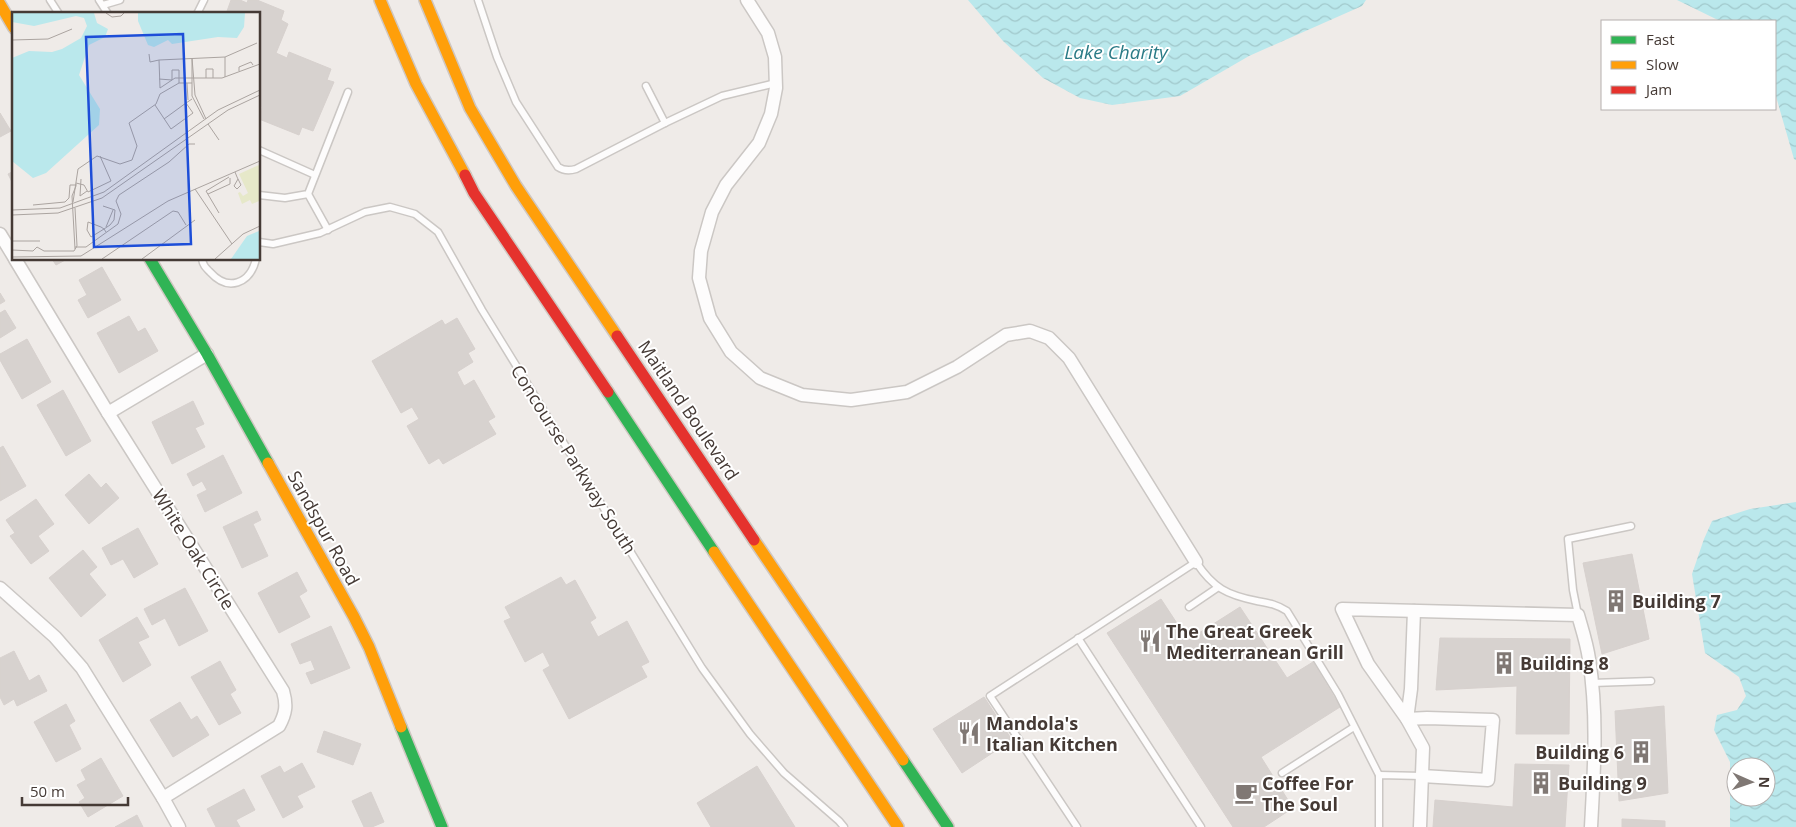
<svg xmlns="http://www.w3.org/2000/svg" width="1796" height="827" font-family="'Open Sans',sans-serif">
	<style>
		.water { fill: url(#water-waves); fill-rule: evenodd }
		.building { fill: #d7d2cf; stroke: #d7d1ce }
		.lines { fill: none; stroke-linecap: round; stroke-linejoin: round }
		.lane-casing { stroke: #cbc7c4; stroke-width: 9 }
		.street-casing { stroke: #cbc7c4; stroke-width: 15 }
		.fast-casing { stroke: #cfc7c1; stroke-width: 14 }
		.slow-casing { stroke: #cfc7c1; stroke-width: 14 }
		.jam-casing { stroke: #cfc7c1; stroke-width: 14 }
		.lane { stroke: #fdfcfc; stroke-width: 6 }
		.street { stroke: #fdfcfc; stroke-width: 12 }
		.fast { stroke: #30b455; stroke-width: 11 }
		.slow { stroke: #ff9f0a; stroke-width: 11 }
		.jam { stroke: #e5322d; stroke-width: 11 }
		.labels { text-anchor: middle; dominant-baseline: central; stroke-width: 4; stroke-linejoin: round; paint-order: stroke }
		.street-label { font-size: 18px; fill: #453a35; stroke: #fff }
		.poi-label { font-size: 18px; font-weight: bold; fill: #453a35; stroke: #fff; text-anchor: start }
		.water-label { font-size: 19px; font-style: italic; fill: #2a7b86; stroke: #fff }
		.inset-road { fill: none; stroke: #aba4a0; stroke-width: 1 }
		.view { fill: #1d4ed8; fill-opacity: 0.15; stroke: #1d4ed8; stroke-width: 2.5 }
		.inset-edge { fill: none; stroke: #453a35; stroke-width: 2.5 }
	</style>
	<defs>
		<pattern id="water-waves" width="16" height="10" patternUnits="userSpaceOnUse" patternTransform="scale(1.25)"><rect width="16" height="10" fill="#bae8ec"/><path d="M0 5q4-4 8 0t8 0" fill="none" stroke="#a1c8cb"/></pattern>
	</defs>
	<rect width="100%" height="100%" fill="#efebe8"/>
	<g class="water">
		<polygon points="968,0 1366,0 1362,6 1249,56 1180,96 1112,105 1080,98 1043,78 1003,41"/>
		<polygon points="1677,0 1796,0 1796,160 1794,159 1775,93 1775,21 1720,21"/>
		<path d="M1796 502V827H1730V762L1714 730 1717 715 1737 710 1746 696 1739 677 1705 653 1692 574 1704 539 1712 521 1750 509ZM1736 767H1766V797H1736Z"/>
	</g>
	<g class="building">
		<polygon points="231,0 240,0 247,3 248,0 257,0 284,11 281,20 288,24 276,53 287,58 289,52 331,69 327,80 334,82 313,131 302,127 299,135 259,119 262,107 259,106 259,14 226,14"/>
		<polygon points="0,113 11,131 0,137"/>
		<polygon points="14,171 14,186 8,174"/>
		<polygon points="52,259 67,259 56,265"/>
		<polygon points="102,267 121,300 88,318 78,300 87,295 79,280"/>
		<polygon points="0,293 5,301 0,304"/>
		<polygon points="5,310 16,328 0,338 0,313"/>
		<polygon points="129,316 138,332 145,328 158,351 119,373 97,333"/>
		<polygon points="457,318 475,349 468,353 473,362 457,372 464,386 474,380 495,417 488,421 496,434 443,464 439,458 429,464 407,426 419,419 412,407 401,413 372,361 442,320 445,325"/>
		<polygon points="27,339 51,382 22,399 0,360 0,354"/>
		<polygon points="63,390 91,441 66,456 37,405"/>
		<polygon points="193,401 204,424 195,428 205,447 172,464 152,422"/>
		<polygon points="3,446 26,486 0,501 0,448"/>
		<polygon points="223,455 242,493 205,512 197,495 207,490 202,481 193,486 187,474"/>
		<polygon points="89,474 101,488 106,483 119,498 89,524 65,495"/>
		<polygon points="36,499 54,524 38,536 49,551 31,564 10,536 15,533 6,520"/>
		<polygon points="257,511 261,520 253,524 268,556 242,568 223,527"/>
		<polygon points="138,528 158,564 134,578 123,559 111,565 102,548"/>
		<polygon points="83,550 97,567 89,574 106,595 81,617 49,578"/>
		<polygon points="1632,554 1649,639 1602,654 1583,563"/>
		<polygon points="297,572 307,591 299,596 310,617 279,633 258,593"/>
		<polygon points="561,577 566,585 575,580 596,618 590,622 598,637 627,621 649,662 641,666 647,677 569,719 543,670 550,666 543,652 525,662 504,621 511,618 505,607"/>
		<polygon points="185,588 208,631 179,646 165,618 152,625 144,609"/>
		<polygon points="1161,599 1188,640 1240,607 1287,678 1313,662 1340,707 1261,757 1293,808 1264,827 1233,827 1107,633"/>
		<polygon points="137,617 149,637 138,642 151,665 123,682 99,640"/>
		<polygon points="331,626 350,668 311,684 306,673 315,670 311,660 300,664 291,644"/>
		<polygon points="1440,638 1570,639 1569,734 1516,734 1517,686 1436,690"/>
		<polygon points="14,651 29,681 39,675 47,691 17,706 14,699 4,705 0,697 0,658"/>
		<polygon points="220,661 236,690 230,694 241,713 219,725 191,677"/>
		<polygon points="984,697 1012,740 962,773 933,729"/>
		<polygon points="180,702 191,720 197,716 209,735 173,757 150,720"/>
		<polygon points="66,704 75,721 69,725 81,749 56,762 34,722"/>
		<polygon points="1664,706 1668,793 1619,801 1615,711"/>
		<polygon points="324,731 361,744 353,765 317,752"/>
		<polygon points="101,758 123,796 88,817 79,802 85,798 77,785 86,780 81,770"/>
		<polygon points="302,763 315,787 297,796 303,807 283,818 261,776 280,766 284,773"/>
		<polygon points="1515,764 1569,765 1565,827 1433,827 1435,800 1513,807"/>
		<polygon points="757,766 795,827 711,827 697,803"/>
		<polygon points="244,789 255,810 236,820 240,827 216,827 207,809"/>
		<polygon points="371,792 384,822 372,827 364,827 352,801"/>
		<polygon points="137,815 143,827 115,827"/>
		<polygon points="1622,819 1665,821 1665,827 1622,827"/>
	</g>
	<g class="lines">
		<defs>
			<g id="lane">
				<polyline points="50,0 59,14"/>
				<polyline points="99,0 108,14"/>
				<path d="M478 0 497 57 516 102 558 167C564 171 569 171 576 169L665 123 722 96 776 83"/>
				<polyline points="103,5 120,0"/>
				<polyline points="197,14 204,0"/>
				<polyline points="646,86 665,123"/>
				<polyline points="259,150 315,175"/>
				<polyline points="308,194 328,230"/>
				<polyline points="259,195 285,198 308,194 348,92"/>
				<polyline points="259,242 273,244 320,233 365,212 390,207 415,214 438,232 482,310 702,668 750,734 784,773 839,821 844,827"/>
				<path d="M202 259C203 265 205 267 210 272 228 292 250 284 256 259"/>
				<polyline points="1189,607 1217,588"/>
				<polyline points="1578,615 1573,590 1568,539 1631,526"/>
				<polyline points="1078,638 1201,827"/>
				<polyline points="1592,683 1651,681"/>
				<polyline points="1282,773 1354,727"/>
				<path d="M1077 827 990 696 1196 562C1213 588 1227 595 1257 601 1268 603 1276 604 1287 611L1338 694 1379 775"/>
				<polyline points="1379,827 1379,775 1422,776"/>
			</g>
			<g id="street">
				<polyline points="747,0 768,33 775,57 776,88 771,114 759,143 726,185 712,212 701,251 699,278 710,318 731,352 760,378 802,395 851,400 907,392 957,367 1006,335 1030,331 1049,338 1069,358 1196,562"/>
				<polyline points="0,234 14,257"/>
				<path d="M15 259 108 413 283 691C287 705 286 713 279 726L163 798"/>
				<polyline points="108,413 207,354"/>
				<polyline points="0,588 55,637 82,668 163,798 179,827"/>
				<polyline points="1414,611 1411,689 1407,719 1427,718 1493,720 1488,780 1422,776"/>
				<path d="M1420 827 1423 748 1407 719 1368 664 1342 609 1578 615C1582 629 1587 644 1589 659 1598 715 1594 771 1591 827"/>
			</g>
			<g id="fast">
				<polyline points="150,259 207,354 268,463"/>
				<polyline points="608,392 714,552"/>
				<polyline points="401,727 442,827"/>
				<polyline points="903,760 948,827"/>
			</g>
			<g id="slow">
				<polyline points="380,0 416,84 465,175"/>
				<polyline points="425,0 470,108 516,186 617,336"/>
				<polyline points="0,4 14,28"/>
				<polyline points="268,463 354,617 369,647 401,727"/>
				<polyline points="754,540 903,760"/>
				<polyline points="714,552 898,827"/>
			</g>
			<g id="jam">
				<polyline points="465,175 474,193 608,392"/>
				<polyline points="617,336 754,540"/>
			</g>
		</defs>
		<use href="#lane" class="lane-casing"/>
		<use href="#street" class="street-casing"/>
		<use href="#fast" class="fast-casing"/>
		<use href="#slow" class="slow-casing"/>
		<use href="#jam" class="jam-casing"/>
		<use href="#lane" class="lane"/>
		<use href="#street" class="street"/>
		<use href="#fast" class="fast"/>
		<use href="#slow" class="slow"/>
		<use href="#jam" class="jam"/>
	</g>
	<defs>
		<symbol id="building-bare" viewBox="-9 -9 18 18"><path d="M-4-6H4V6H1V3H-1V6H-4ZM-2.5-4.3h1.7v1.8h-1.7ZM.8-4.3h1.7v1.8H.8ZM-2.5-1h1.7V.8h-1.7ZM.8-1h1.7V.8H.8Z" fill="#807874" stroke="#fff" stroke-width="2.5" paint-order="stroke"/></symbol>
		<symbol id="restaurant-bare" viewBox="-9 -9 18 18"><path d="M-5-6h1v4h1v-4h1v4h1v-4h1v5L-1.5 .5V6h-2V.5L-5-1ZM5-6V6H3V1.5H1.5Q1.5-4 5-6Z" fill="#807874" stroke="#fff" stroke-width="2.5" paint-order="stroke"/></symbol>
		<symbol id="cafe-bare" viewBox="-9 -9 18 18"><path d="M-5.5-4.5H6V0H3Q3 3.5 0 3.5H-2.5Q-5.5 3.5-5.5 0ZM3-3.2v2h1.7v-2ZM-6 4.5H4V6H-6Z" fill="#807874" stroke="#fff" stroke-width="2.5" paint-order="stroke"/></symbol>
	</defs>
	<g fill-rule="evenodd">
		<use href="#building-bare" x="1600" y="585" width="32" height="32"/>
		<use href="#restaurant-bare" x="1134" y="625" width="32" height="32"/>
		<use href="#building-bare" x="1488" y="647" width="32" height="32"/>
		<use href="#restaurant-bare" x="953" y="717" width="32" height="32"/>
		<use href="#building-bare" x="1625" y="736" width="32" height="32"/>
		<use href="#building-bare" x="1525" y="767" width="32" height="32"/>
		<use href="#cafe-bare" x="1230" y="777" width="32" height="32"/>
	</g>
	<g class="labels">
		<g class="street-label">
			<text transform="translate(689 410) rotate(56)">Maitland Boulevard</text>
			<text transform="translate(574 459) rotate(58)">Concourse Parkway South</text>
			<text transform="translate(324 528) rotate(61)">Sandspur Road</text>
			<text transform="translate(194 549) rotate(58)">White Oak Circle</text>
		</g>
		<g class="poi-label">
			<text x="1632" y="601">Building 7</text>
			<text x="1166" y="631">The Great Greek<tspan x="1166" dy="21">Mediterranean Grill</tspan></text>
			<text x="1520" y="663">Building 8</text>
			<text x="986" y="723">Mandola's<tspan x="986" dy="21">Italian Kitchen</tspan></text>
			<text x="1624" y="752" text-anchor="end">Building 6</text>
			<text x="1262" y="783">Coffee For<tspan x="1262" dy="21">The Soul</tspan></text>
			<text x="1558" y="783">Building 9</text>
		</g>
		<g class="water-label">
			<text x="1116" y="52">Lake Charity</text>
		</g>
	</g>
	<g transform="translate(12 12)">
		<rect width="248" height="248" fill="#efebe8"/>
		<path d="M247 153V189L240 192 238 188 230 192 226 181 228 180 231 184 236 181 227 162Z" fill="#e6e8c9"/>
		<path d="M0 1H82L85 11 96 17 93 25 77 33 67 63 88 97 87 113 34 161 21 166 0 149V46L17 39 40 40 50 37 69 26 75 14 72 6 64 4 22 14 0 10ZM126 1H233L232 15 225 26 206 25 160 32 156 28 142 35 136 33 126 9ZM247 219V247H219L235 224Z" fill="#bae8ec"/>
		<path class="inset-road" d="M94 1 100 5 109 4 112 1M0 28 36 27 60 17M245 31 213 45 147 48 148 76 163 66H210L248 52M137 42 138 50 147 48M213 45V65M227 59V55L239 50 241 53M194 66V57H201V66M147 67 160 68V58H167V71H180M175 71 176 88M143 93 159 117 181 101 174 91 180 87M152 107 174 91M192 107 180 84V46L183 83 194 107M196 112 207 128M223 160 225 165 229 173 225 177 222 174 226 167M69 167 68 184 75 179M64 171 72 173 76 180 99 169 88 144M183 177 220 232M196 182 218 172V166M61 190 66 157 85 144 108 152 120 148 125 134 117 111 144 92 148 82 167 71M21 193 53 190 57 186 58 173H65M91 194 103 198 102 208 98 213 92 217 79 225 75 218 76 210 89 215 92 217 94 220M0 198 48 196 92 180 206 98 248 78M207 201 194 179 217 165M0 203 46 201 90 186 216 98 248 83M94 215 101 198M0 229H28M63 235H74L106 212 109 202 104 189 107 183 157 150 177 132H183M63 237 60 184 64 174M0 238 21 239 25 235 32 239H62L65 234 63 196M0 245 69 244 156 189 248 149M90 247 161 199 166 200 174 213M130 247 183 208M203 247 231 222 248 214"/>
		<path class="view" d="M171 22 179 232 82 235 74 25Z"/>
		<rect width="248" height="248" class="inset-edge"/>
	</g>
	<rect x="1601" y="20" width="175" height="90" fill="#ffffff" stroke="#b5b0ae"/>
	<rect x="1611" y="36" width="25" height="8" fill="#30b455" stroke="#b5b0ae"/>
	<text x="1646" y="45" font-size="15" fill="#453a35">Fast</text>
	<rect x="1611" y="61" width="25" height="8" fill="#ff9f0a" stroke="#b5b0ae"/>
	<text x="1646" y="70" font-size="15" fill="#453a35">Slow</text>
	<rect x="1611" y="86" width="25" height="8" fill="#e5322d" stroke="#b5b0ae"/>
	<text x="1646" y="95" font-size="15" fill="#453a35">Jam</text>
	<g transform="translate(1751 782) rotate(92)"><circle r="24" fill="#ffffff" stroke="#b5b0ae"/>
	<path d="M0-4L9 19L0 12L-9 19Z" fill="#807874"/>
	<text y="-8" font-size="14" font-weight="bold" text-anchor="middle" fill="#453a35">N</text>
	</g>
	<path d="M22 797v8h106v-8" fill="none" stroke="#453a35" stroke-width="2.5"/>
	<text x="30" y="797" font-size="15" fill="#453a35" stroke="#ffffff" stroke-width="4" paint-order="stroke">50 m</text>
</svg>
